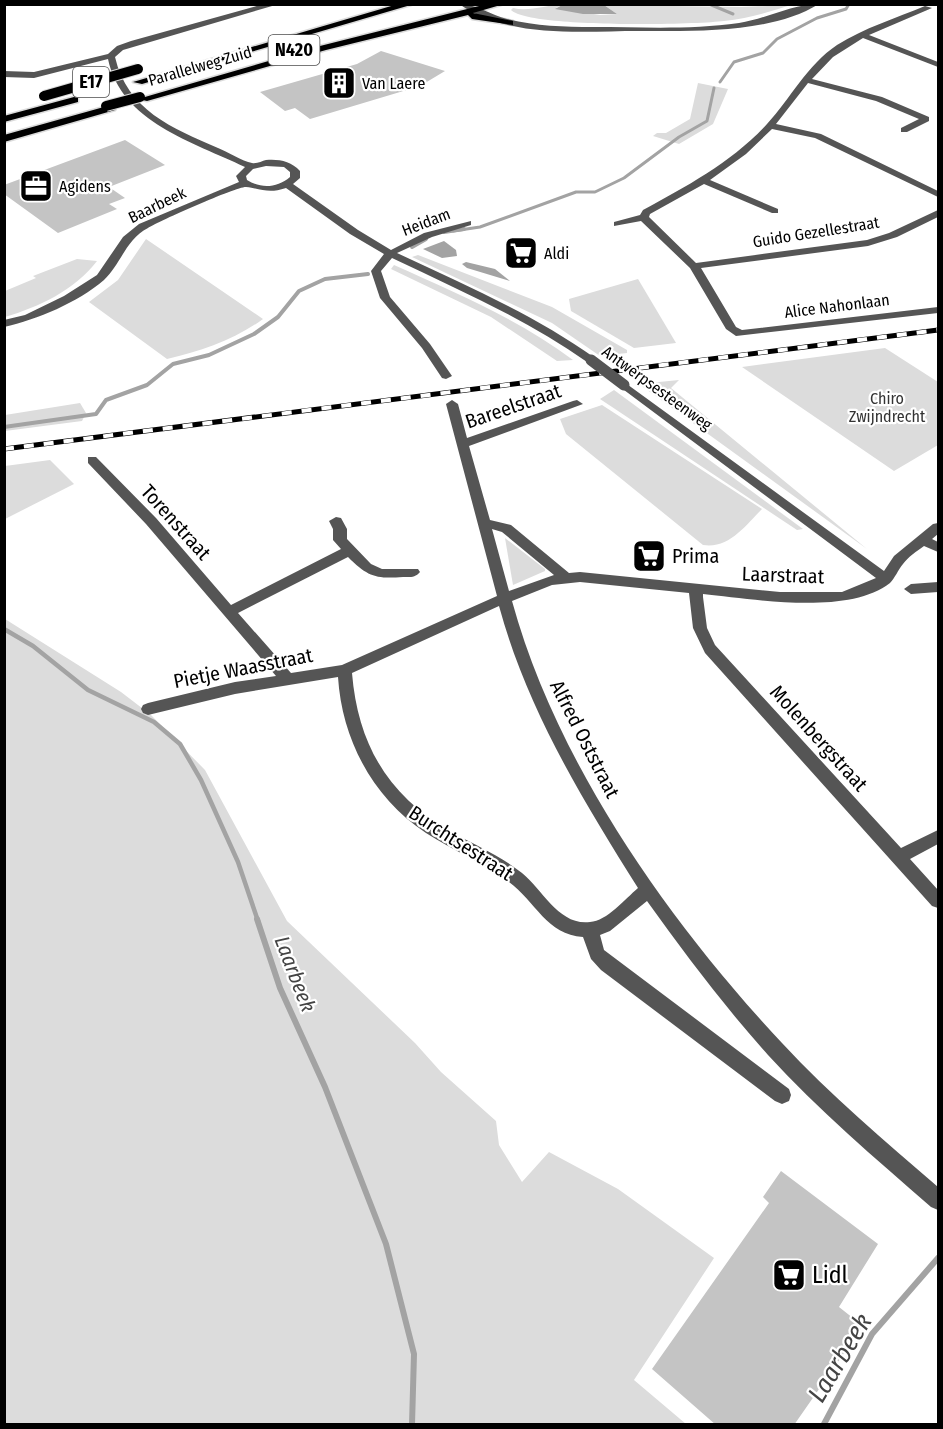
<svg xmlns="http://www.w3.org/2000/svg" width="943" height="1429" font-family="'Fira Sans Condensed',sans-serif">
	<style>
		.green { fill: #dcdcdc }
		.water { fill: #a3a3a3 }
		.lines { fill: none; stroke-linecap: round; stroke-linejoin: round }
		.stream-far3 { stroke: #a3a3a3; stroke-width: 3 }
		.stream-far2 { stroke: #a3a3a3; stroke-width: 4 }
		.stream-far1 { stroke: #a3a3a3; stroke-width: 4.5 }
		.stream { stroke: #a3a3a3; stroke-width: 6 }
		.building { fill: #c4c4c4 }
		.highway-casing { stroke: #dbdbdb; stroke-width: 3 }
		.minor { fill: #555; fill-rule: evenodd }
		.highway { fill: #000; fill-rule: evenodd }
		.rail-casing { stroke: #000; stroke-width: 5 }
		.rail { stroke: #fff; stroke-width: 4; stroke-dasharray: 10; stroke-linecap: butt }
		.highway-bridge-casing { stroke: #dbdbdb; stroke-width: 12; stroke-linecap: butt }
		.minor-bridge { stroke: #555; stroke-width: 11 }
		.highway-bridge { stroke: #000; stroke-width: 10 }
		.labels { text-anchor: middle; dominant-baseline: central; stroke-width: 4.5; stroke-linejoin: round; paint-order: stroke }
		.far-street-label { font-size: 16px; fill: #000; stroke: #fff }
		.far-poi-label { font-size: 16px; fill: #000; stroke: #fff; text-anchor: start }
		.far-park-label { font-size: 16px; fill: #333; stroke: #fff }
		.shield { fill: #fff; stroke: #4c4c4c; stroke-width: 1.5 }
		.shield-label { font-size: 18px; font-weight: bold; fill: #000 }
		.street-label { font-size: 20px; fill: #000; stroke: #fff }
		.poi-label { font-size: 20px; fill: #000; stroke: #fff; text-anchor: start }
		.water-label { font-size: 21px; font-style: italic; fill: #444; stroke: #fff }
		.near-poi-label { font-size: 24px; fill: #000; stroke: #fff; text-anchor: start }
		.near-water-label { font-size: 26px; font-style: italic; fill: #444; stroke: #fff }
	</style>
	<rect width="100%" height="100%" fill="#fff"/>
	<g class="green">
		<path d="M564 4 556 8 600 15 617 14 604 5 741 7 791 5C769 12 747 19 724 21 693 25 529 28 511 10L513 8C529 12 546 5 564 4Z"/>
		<polygon points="698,83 728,89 713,124 679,144 653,136 657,133 666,133 690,119"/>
		<path d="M146 239 263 319C234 340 202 351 167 359L89 302 118 280Z"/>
		<polygon points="418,255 552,307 627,350 627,353 600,356 552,323 412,257"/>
		<path d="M77 259 97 261C75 290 39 307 5 317V291L36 278 33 276Z"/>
		<path d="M394 265C456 293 518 319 573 360L557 361 491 317 391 269Z"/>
		<polygon points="638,279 676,343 634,348 571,311 569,299"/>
		<polygon points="885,348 938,382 938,445 894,471 742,367"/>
		<polygon points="679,380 671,388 867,549 639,384"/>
		<polygon points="614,390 803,529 797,530 600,399"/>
		<polygon points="80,403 86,413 82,421 5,431 5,415"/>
		<path d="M602 405 762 509C745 526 729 549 703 545L566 434 560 419Z"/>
		<polygon points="50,460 74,484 5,519 5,466"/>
		<polygon points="505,538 545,569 545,571 513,585"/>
		<polygon points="5,619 121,692 151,715 205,770 287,921 415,1043 441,1072 496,1121 499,1145 522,1182 549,1152 618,1189 714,1258 634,1380 686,1424 5,1424"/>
	</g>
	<g class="water">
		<polygon points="564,4 604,5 617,14 583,14 555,9"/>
		<polygon points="444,241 456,250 457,256 442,258 423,249"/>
		<polygon points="466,262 495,269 510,281 467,268 462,264"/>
	</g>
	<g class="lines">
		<g class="stream-far3">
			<polyline points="709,4 733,14"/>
			<polyline points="720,82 734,62 763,53 777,39 817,18 846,9 849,4"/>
			<polyline points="453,231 480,227 576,192 595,192 624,178 679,137 707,121 714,88"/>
		</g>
		<g class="stream-far2">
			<polyline points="444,232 464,229"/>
			<polyline points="412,247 426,239"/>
			<polyline points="4,427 96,414 106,400 147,385 173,364 209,355 254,334 278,317 299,291 325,279 368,274"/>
		</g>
		<polyline class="stream-far1" points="4,629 33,646 88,690 154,722 180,744 201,780 238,862 258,921"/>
		<g class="stream">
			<polyline points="257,919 280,988 325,1087 386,1244 414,1354 412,1424"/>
			<polyline points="824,1424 872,1334 938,1258"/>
		</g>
	</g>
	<g class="building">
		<polygon points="381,51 445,71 420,86 310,119 295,108 285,111 260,92 357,64"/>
		<polygon points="125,140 165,165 109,187 125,198 109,204 117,209 58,233 4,194 4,185"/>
		<polygon points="781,1171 878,1244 839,1307 863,1326 794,1425 716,1425 652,1369 769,1203 763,1197"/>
	</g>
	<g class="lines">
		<defs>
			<g id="highway">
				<polygon points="398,4 414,4 142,84 133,82"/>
				<polygon points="487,4 504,4 473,13 513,21 513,25 472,19 468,15 326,50 147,101 138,99 320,46"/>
				<polygon points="74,97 78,98 78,102 4,122 4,116"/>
				<polygon points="111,105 116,108 115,110 4,142 4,135"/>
			</g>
		</defs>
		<use href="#highway" class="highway-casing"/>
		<g class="minor">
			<path d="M264 4H279L123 50 115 57C127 110 172 128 218 148 228 152 242 161 252 163 257 164 262 161 266 160 279 159 291 161 300 171V178L293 184 358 230 391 250 424 233 471 221V225L432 237 397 253C465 285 533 314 595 358V362H587C526 319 459 290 392 258L381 271 390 297 430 344 452 376 446 379 442 378 422 348 380 298 371 271 384 254 350 234 286 188C268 194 263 189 246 187 238 186 159 221 148 228 126 239 121 264 104 280 77 303 38 319 4 327V320L25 315 64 296 97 275 123 237 139 224 239 182 236 176 245 167C193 142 121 122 108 59L34 78 4 77V71L34 72 108 54 117 46 131 41ZM266 166 284 167 290 172V177C277 188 261 189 247 180L246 176 253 169Z"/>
			<path d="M459 4C476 4 491 15 507 19 535 26 564 27 593 27 641 27 691 30 739 23 766 19 792 4 819 4 770 34 694 31 639 31 581 31 509 39 459 4Z"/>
			<path d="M925 6 932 8 869 35 938 62V67L863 38 833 57 812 79 882 97 929 117V121L907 132H901V128L919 119 876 101 808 83 776 124 821 134 938 191V197L815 138 772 129 746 154 710 180 778 209V213H772L704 184 650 214 649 217 696 263 867 240 889 233 938 210V217L897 237 868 246 701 268 736 327 742 330 938 307V313L736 336 726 329 690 268 641 221 614 226V222L640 215 643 210C687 186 732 162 767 124 791 98 807 65 837 45 864 28 896 18 925 6Z"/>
			<path d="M624 382 884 571 894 556 933 524 938 523V534L932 539 938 542V552L924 546C917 551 908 557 903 564 898 570 895 578 890 583 848 616 753 599 703 594V597L707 628 715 645 901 848 938 830V844L910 859 938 890V908L932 906 705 653 693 628 689 593 580 582 552 585 512 601C556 762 668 921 782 1043 830 1095 885 1141 938 1187V1210L931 1207C875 1158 818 1110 768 1055 724 1006 685 954 647 901L610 931 600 935 604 950 789 1089 791 1095 789 1101 782 1104 775 1101 601 970 591 959 583 937C547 935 535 901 509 882 483 863 453 850 426 833 373 798 342 740 338 677L235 694 148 715 143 713 141 709 143 705 148 703 235 682 276 676 146 524 88 463V457H96L156 518 231 605 341 549 333 540V529L329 521 336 517 341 518 347 529V539L371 564 382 569H418L420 572C415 578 410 577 403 577 376 579 368 577 348 557L238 613 291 673 342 665 497 596 446 404 452 400 458 404 467 438 573 401 577 400 583 404 469 446 490 520 511 525 569 573 580 572 780 592H842L876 578 620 387 618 385ZM492 529 502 532 554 575 509 591ZM499 606C527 709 582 799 638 888 625 899 607 921 590 922 559 926 543 890 522 873 501 856 475 845 451 832 388 795 358 745 352 673Z"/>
			<polygon points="938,582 938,592 911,594 904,589 911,584"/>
		</g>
		<use href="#highway" class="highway"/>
		<defs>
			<polyline id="rail" points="4,449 938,330"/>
		</defs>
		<use href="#rail" class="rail-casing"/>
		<use href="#rail" class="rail"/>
		<defs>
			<g id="highway-bridge">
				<polyline points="44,96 138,69"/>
				<polyline points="106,106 140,97"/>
			</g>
		</defs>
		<use href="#highway-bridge" class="highway-bridge-casing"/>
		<polyline class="minor-bridge" points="591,360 624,385"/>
		<use href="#highway-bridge" class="highway-bridge"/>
	</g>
	<defs>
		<symbol id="building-square" viewBox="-11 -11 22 22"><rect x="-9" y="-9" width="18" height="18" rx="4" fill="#000" stroke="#fff"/><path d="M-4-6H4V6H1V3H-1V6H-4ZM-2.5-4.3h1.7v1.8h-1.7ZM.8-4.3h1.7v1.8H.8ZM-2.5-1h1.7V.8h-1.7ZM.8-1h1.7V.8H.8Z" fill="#fff"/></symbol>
		<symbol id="office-square" viewBox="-11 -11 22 22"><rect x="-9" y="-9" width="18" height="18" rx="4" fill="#000" stroke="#fff"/><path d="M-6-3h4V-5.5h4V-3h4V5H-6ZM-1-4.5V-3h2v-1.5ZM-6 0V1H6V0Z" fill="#fff"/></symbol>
		<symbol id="supermarket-square" viewBox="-11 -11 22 22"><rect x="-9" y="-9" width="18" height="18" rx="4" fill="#000" stroke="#fff"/><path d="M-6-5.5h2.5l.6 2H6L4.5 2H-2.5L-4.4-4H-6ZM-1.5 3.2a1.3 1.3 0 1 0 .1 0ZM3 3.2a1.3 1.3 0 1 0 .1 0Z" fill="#fff"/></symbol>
	</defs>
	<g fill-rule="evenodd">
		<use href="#building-square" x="320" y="64" width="38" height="38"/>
		<use href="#office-square" x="17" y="167" width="38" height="38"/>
		<use href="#supermarket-square" x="502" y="234" width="38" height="38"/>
		<use href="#supermarket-square" x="630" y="537" width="38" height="38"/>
		<use href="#supermarket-square" x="770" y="1256" width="38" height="38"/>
	</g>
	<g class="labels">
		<g class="far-street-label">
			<text transform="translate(200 66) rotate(-16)">Parallelweg Zuid</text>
			<text transform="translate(157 205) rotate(-26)">Baarbeek</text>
			<text transform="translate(426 222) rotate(-21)">Heidam</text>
			<text transform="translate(816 232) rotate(-9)">Guido Gezellestraat</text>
			<text transform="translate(837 306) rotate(-7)">Alice Nahonlaan</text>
			<text transform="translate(657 388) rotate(36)">Antwerpsesteenweg</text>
		</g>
		<g class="far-poi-label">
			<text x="362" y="83">Van Laere</text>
			<text x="59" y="186">Agidens</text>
			<text x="544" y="253">Aldi</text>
		</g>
		<g class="far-park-label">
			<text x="887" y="398">Chiro<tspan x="887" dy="18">Zwijndrecht</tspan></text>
		</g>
		<g class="shield">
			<rect x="268.5" y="35" width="51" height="30" rx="4.5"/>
			<rect x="73" y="67" width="36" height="30" rx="4.5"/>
		</g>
		<g class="shield-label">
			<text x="294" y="50">N420</text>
			<text x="91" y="82">E17</text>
		</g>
		<g class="street-label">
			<text transform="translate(513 406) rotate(-19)">Bareelstraat</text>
			<text transform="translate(176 522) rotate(48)">Torenstraat</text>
			<text transform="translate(783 575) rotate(2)">Laarstraat</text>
			<text transform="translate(243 668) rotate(-11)">Pietje Waasstraat</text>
			<text transform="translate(819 738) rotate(48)">Molenbergstraat</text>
			<text transform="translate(585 739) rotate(63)">Alfred Oststraat</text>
			<text transform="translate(461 843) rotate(33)">Burchtsestraat</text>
		</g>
		<g class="poi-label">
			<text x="672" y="556">Prima</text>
		</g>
		<g class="water-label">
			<text transform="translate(295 974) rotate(69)">Laarbeek</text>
		</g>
		<g class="near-poi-label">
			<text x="812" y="1275">Lidl</text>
		</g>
		<g class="near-water-label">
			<text transform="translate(840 1358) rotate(-59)">Laarbeek</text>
		</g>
	</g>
	<rect width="943" height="1429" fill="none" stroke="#000000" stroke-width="12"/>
</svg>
